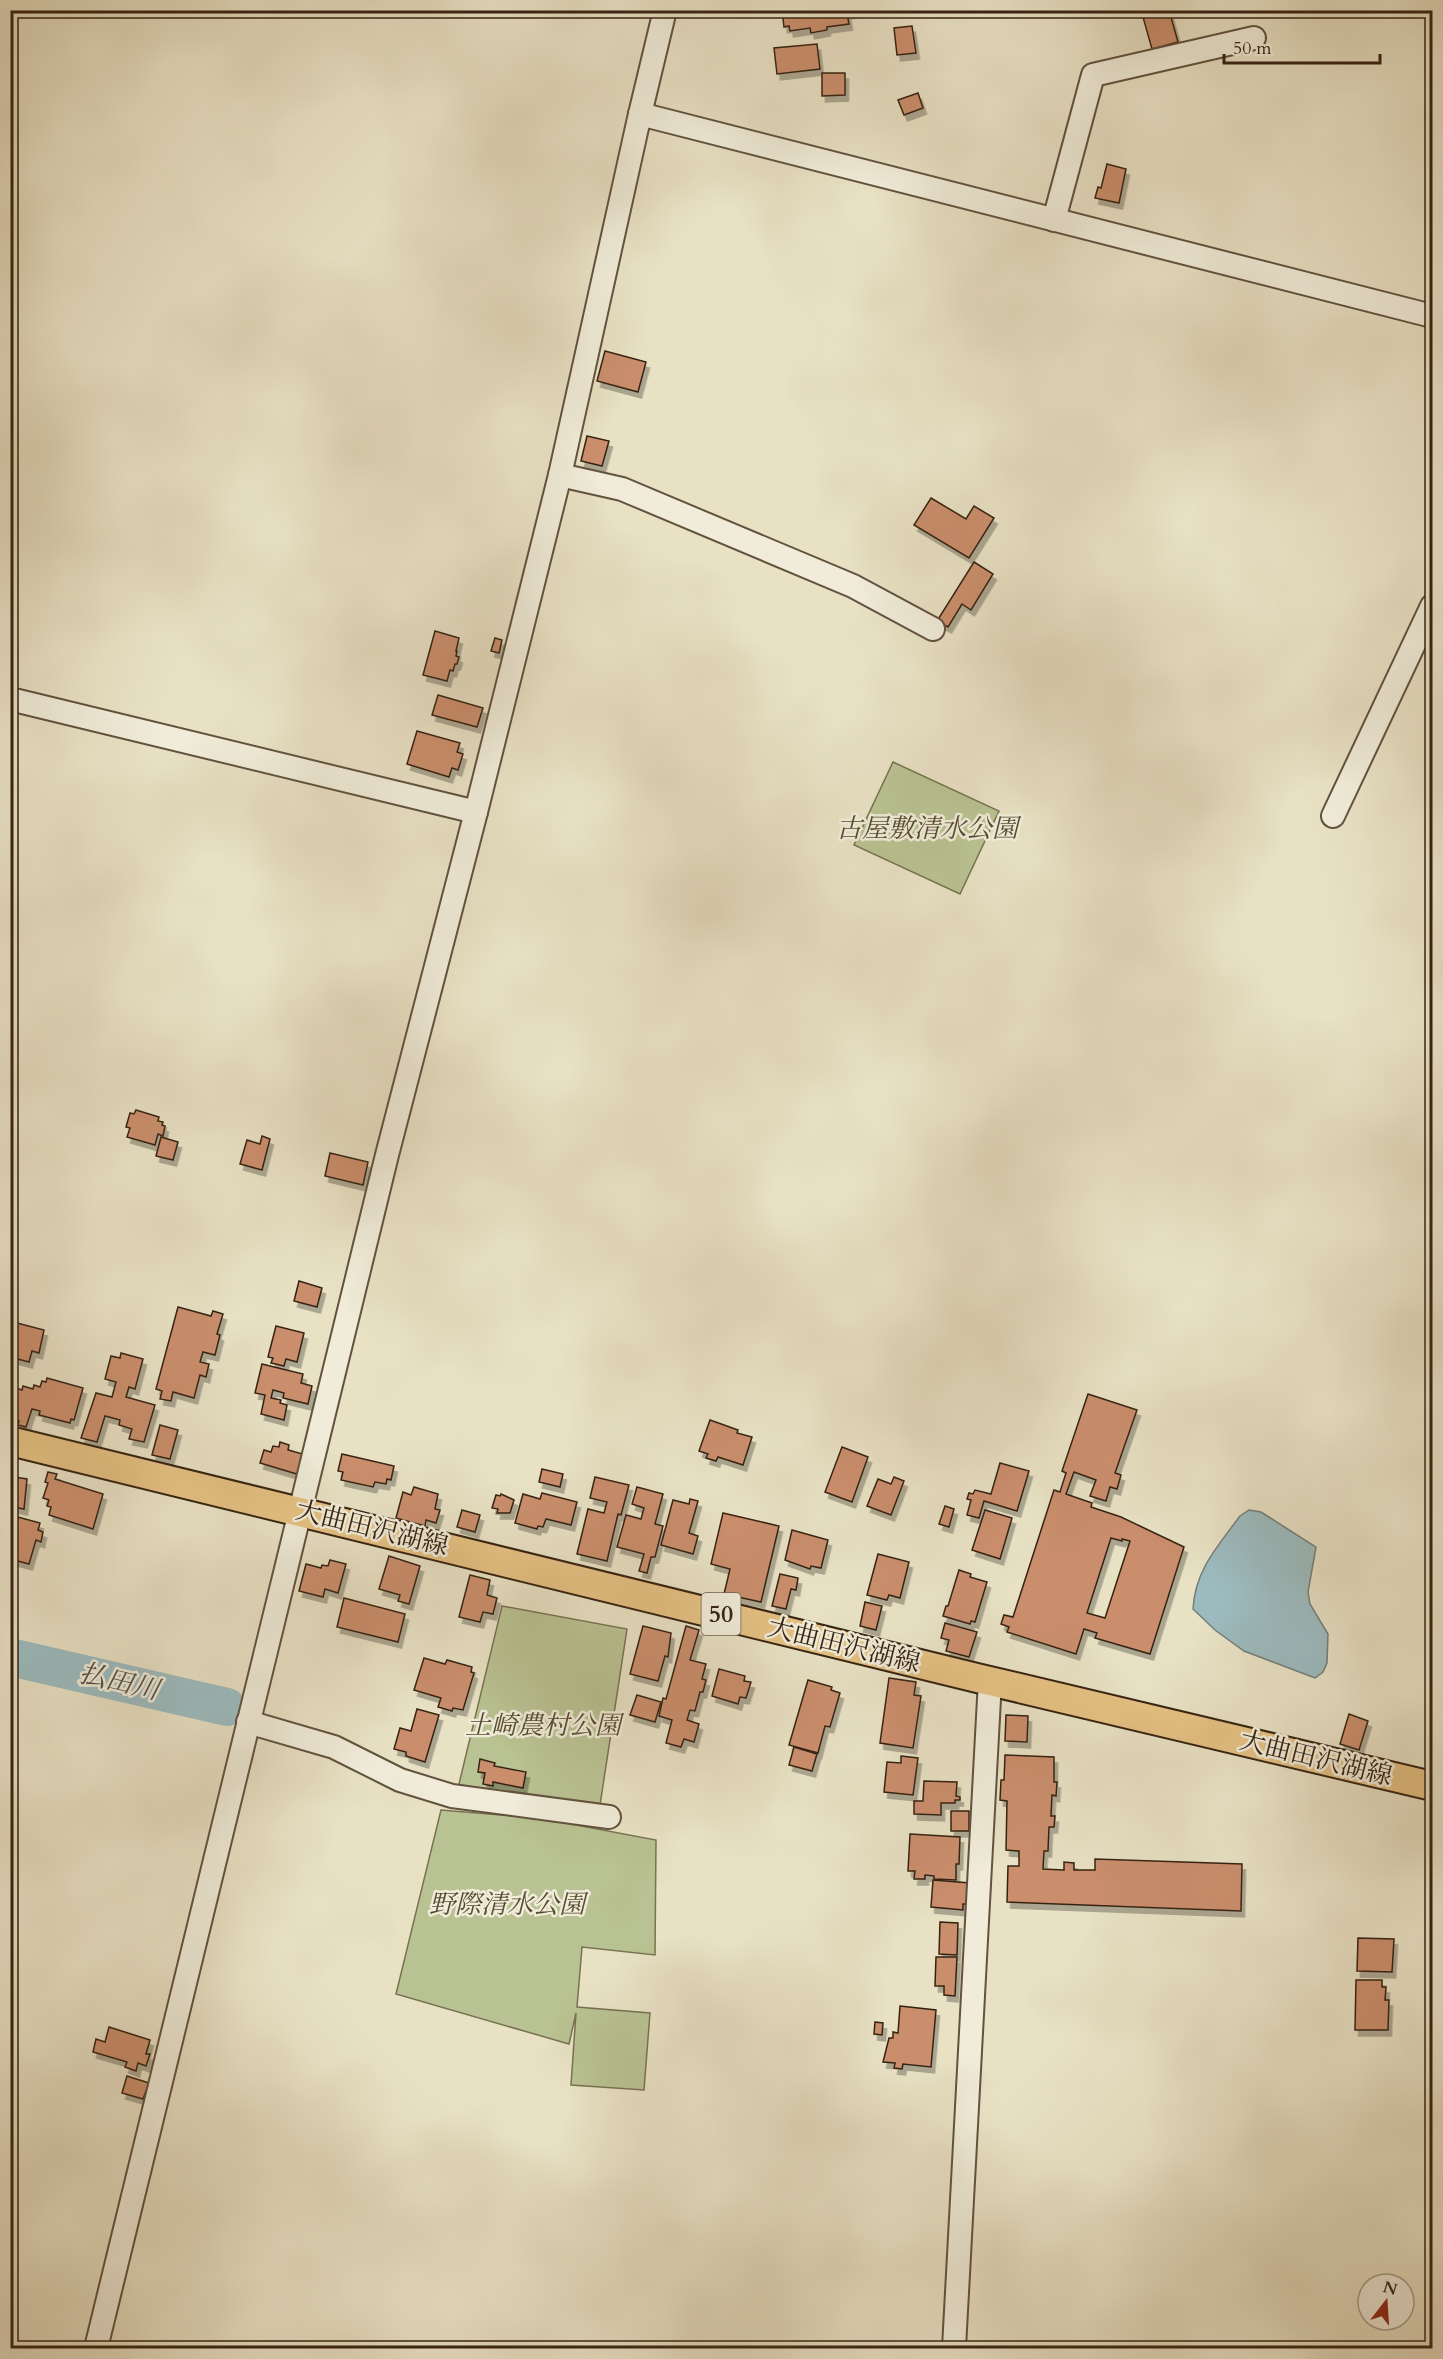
<svg xmlns="http://www.w3.org/2000/svg" width="1443" height="2359" font-family="Cardo,'Noto Serif JP',serif">
	<style>
		.green { fill: #b9c292; stroke: #787252; stroke-width: 1.5 }
		.water { fill: #9cbbbf; stroke: #737e7a; stroke-width: 1.5 }
		.lines { fill: none; stroke-linecap: round; stroke-linejoin: round }
		.river { stroke: #9cbbbf; stroke-width: 38 }
		.building { fill: #ca8e6c; stroke: #362312; stroke-width: 1.5; fill-rule: evenodd; filter: url(#shadow) }
		.minor-casing { stroke: #62523e; stroke-width: 26 }
		.major-casing { stroke: #362312; stroke-width: 32 }
		.minor { stroke: #f0ecd9; stroke-width: 22 }
		.major { stroke: #e4c082; stroke-width: 28 }
		.labels { text-anchor: middle; dominant-baseline: central; stroke-width: 5; stroke-linejoin: round; paint-order: stroke }
		.shield { fill: #f0ecd9; stroke: #6e5f4e; stroke-width: 1.5 }
		.shield-label { font-size: 24px; font-weight: bold; fill: #362312 }
		.park-label { font-size: 26px; font-style: italic; fill: #574b32; stroke: #f0ecd9 }
		.street-label { font-size: 26px; fill: #362312; stroke: #f0ecd9 }
		.water-label { font-size: 27px; font-style: italic; fill: #555146; stroke: #f0ecd9 }
	</style>
	<defs>
		<filter id="shadow"><feDropShadow dx="3.5" dy="6" stdDeviation="0" flood-color="#0004"/></filter>
	</defs>
	<rect width="100%" height="100%" fill="#e8e1c4"/>
	<filter id="stains"><feTurbulence type="fractalNoise" baseFrequency=".00333" numOctaves="4"/><feColorMatrix values="0 0 0 0 .2 0 0 0 0 .09 0 0 0 0 .02 0 0 0 .5 -.17"/></filter>
	<radialGradient id="worn" r=".72"><stop offset=".6" stop-color="#630" stop-opacity="0"/><stop offset="1" stop-color="#630" stop-opacity=".3"/></radialGradient>
	<g class="green">
		<polygon points="893,762 999,811 960,894 854,845"/>
		<polygon points="502,1606 627,1629 600,1805 458,1788"/>
		<polygon points="441,1810 539,1818 656,1840 655,1955 582,1947 577,2007 650,2013 644,2090 571,2085 576,2013 569,2044 396,1994"/>
	</g>
	<path class="water" d="M1249 1510 1261 1512 1316 1547 1308 1592 1310 1604 1328 1634 1327 1663 1323 1672 1315 1678 1244 1651 1215 1630 1193 1609C1195 1570 1218 1546 1240 1516Z"/>
	<g class="lines">
		<polyline class="river" points="10,1657 227,1707"/>
	</g>
	<g class="building">
		<polygon points="782,10 854,10 855,12 847,13 849,24 827,27 827,30 811,33 810,28 790,31 789,26 784,27"/>
		<polygon points="1141,10 1169,10 1178,42 1152,49"/>
		<polygon points="912,26 916,53 897,55 894,28"/>
		<polygon points="817,44 820,69 777,74 774,48"/>
		<polygon points="822,73 845,73 845,95 822,96"/>
		<polygon points="918,93 923,108 904,115 898,100"/>
		<polygon points="1107,164 1126,169 1119,203 1095,198 1098,187 1101,188"/>
		<polygon points="605,351 646,362 638,392 597,381"/>
		<polygon points="587,436 609,441 602,466 581,461"/>
		<polygon points="931,498 966,519 974,506 994,518 969,558 914,525"/>
		<polygon points="974,562 993,574 971,610 962,604 948,627 937,621"/>
		<polygon points="435,631 459,638 456,651 457,651 456,656 459,657 457,664 455,664 453,671 450,670 447,681 423,675"/>
		<polygon points="495,638 502,640 499,653 491,651"/>
		<polygon points="438,695 483,708 477,727 432,715"/>
		<polygon points="417,731 460,743 457,752 463,754 458,770 452,768 449,777 407,764"/>
		<polygon points="136,1110 159,1117 158,1121 163,1122 162,1125 165,1126 163,1136 158,1134 155,1145 127,1137 130,1128 126,1127 130,1113 134,1114"/>
		<polygon points="262,1136 270,1139 262,1170 240,1164 247,1140 260,1144"/>
		<polygon points="161,1137 178,1142 173,1160 156,1156"/>
		<polygon points="330,1153 368,1162 363,1185 325,1176"/>
		<polygon points="299,1281 322,1288 317,1307 294,1301"/>
		<polygon points="178,1307 211,1316 213,1311 223,1314 217,1334 220,1335 215,1355 203,1352 200,1362 209,1364 206,1377 200,1375 194,1398 173,1392 171,1401 160,1399 162,1391 156,1389"/>
		<polygon points="17,1323 44,1330 39,1353 32,1351 29,1362 10,1357"/>
		<polygon points="276,1326 304,1333 297,1362 286,1359 284,1366 271,1363 273,1358 268,1357"/>
		<polygon points="121,1353 143,1359 135,1389 129,1387 126,1397 155,1405 144,1442 129,1439 132,1429 119,1425 120,1420 105,1416 97,1442 81,1438 96,1393 112,1397 116,1382 105,1379 111,1356 120,1358"/>
		<polygon points="262,1364 303,1374 301,1383 312,1386 308,1404 283,1398 284,1393 273,1390 271,1398 281,1400 280,1403 287,1405 284,1420 261,1414 265,1395 255,1393"/>
		<polygon points="47,1378 83,1388 74,1420 71,1419 70,1423 39,1415 40,1411 32,1409 26,1427 18,1425 19,1421 10,1419 10,1386 22,1390 23,1386 33,1389 34,1385 40,1387 42,1381 46,1382"/>
		<path d="M1088 1394 1137 1410 1115 1473 1121 1475 1117 1489 1110 1487 1106 1501 1090 1496 1096 1480 1074 1472 1066 1494 1092 1503 1091 1507 1121 1517 1184 1547 1150 1654 1095 1638 1097 1633 1084 1629 1076 1654 1007 1632 1009 1627 1001 1624 1004 1615 1013 1617 1054 1490 1060 1492 1066 1473 1062 1471ZM1111 1538 1122 1541V1539L1130 1541 1105 1618 1087 1613Z"/>
		<polygon points="710,1420 738,1430 737,1433 752,1437 743,1465 718,1457 716,1461 706,1458 708,1454 699,1451"/>
		<polygon points="160,1425 178,1430 170,1459 152,1455"/>
		<polygon points="280,1442 289,1445 288,1450 306,1455 300,1475 260,1463 264,1450 271,1452 273,1446 279,1447"/>
		<polygon points="842,1447 868,1457 852,1502 825,1492"/>
		<polygon points="342,1454 394,1466 391,1480 387,1479 386,1484 375,1482 373,1487 341,1480 343,1472 338,1471"/>
		<polygon points="1000,1463 1029,1471 1017,1511 984,1501 979,1518 967,1515 971,1500 967,1499 969,1493 973,1494 975,1490 991,1494"/>
		<polygon points="542,1469 563,1474 560,1487 539,1482"/>
		<polygon points="48,1472 57,1474 55,1479 103,1494 93,1529 49,1515 51,1507 47,1506 49,1500 43,1498 48,1483 45,1482"/>
		<polygon points="14,1477 27,1479 24,1509 14,1507 13,1510 10,1510 10,1493"/>
		<polygon points="595,1477 629,1485 621,1515 618,1514 607,1561 577,1554 588,1509 604,1513 607,1502 590,1498"/>
		<polygon points="894,1477 904,1481 891,1515 867,1506 878,1479 891,1484"/>
		<polygon points="414,1487 438,1494 435,1509 440,1510 436,1523 426,1520 425,1526 396,1518 403,1492 411,1495"/>
		<polygon points="637,1487 663,1494 655,1524 663,1526 655,1557 651,1557 647,1573 639,1571 644,1554 617,1547 626,1515 641,1519 644,1508 632,1504"/>
		<polygon points="542,1493 577,1502 571,1525 546,1519 543,1527 538,1526 537,1529 515,1523 523,1494 540,1499"/>
		<polygon points="501,1494 514,1500 510,1513 497,1513 498,1509 492,1508 496,1495 500,1496"/>
		<polygon points="690,1499 698,1501 689,1533 698,1536 693,1554 661,1545 673,1500 689,1504"/>
		<polygon points="945,1506 954,1509 949,1527 939,1524"/>
		<polygon points="462,1510 480,1515 475,1532 457,1527"/>
		<polygon points="985,1510 1012,1518 1000,1559 972,1550"/>
		<polygon points="723,1513 779,1526 761,1602 724,1594 730,1569 711,1564"/>
		<polygon points="14,1516 40,1523 38,1530 43,1532 41,1542 36,1540 29,1564 10,1559 10,1527"/>
		<polygon points="792,1530 828,1540 821,1568 811,1566 810,1569 785,1560"/>
		<polygon points="878,1554 909,1562 900,1598 889,1595 887,1600 867,1595"/>
		<polygon points="389,1556 420,1566 409,1604 398,1601 400,1595 379,1589"/>
		<polygon points="330,1560 346,1564 338,1593 325,1589 323,1597 299,1591 306,1564 321,1568 322,1565 328,1566"/>
		<polygon points="959,1570 971,1574 970,1577 987,1582 975,1622 971,1621 970,1624 943,1616 946,1606 948,1606"/>
		<polygon points="780,1574 798,1578 796,1590 791,1589 786,1609 772,1606"/>
		<polygon points="470,1575 490,1580 487,1595 497,1598 493,1614 483,1612 480,1622 459,1617"/>
		<polygon points="344,1598 405,1614 398,1642 337,1627"/>
		<polygon points="865,1602 882,1606 876,1630 860,1626"/>
		<polygon points="945,1623 977,1632 969,1657 946,1651 949,1640 941,1638"/>
		<polygon points="643,1626 671,1633 668,1657 665,1656 658,1681 630,1674"/>
		<polygon points="686,1626 699,1630 690,1660 706,1664 702,1679 706,1680 703,1692 700,1692 695,1711 690,1710 687,1720 699,1724 694,1742 684,1739 681,1747 666,1743 672,1720 659,1716 663,1698 666,1699"/>
		<polygon points="424,1658 445,1664 447,1660 472,1667 471,1672 474,1673 463,1710 453,1708 452,1711 438,1707 441,1698 414,1690"/>
		<polygon points="719,1669 745,1676 744,1681 751,1682 746,1698 740,1697 738,1704 712,1696"/>
		<polygon points="889,1678 916,1682 914,1695 921,1696 913,1748 880,1743"/>
		<polygon points="808,1680 832,1687 831,1690 840,1693 830,1727 825,1726 818,1753 789,1745"/>
		<polygon points="637,1695 661,1702 655,1722 630,1715"/>
		<polygon points="417,1709 439,1715 425,1762 406,1756 406,1752 394,1749 400,1728 411,1731"/>
		<polygon points="1349,1714 1368,1721 1359,1750 1340,1744"/>
		<polygon points="1006,1715 1028,1716 1027,1742 1005,1741"/>
		<polygon points="794,1747 817,1754 812,1771 789,1765"/>
		<polygon points="1005,1755 1054,1757 1054,1782 1057,1782 1056,1796 1052,1795 1051,1816 1055,1816 1054,1827 1049,1827 1048,1851 1044,1851 1043,1869 1064,1870 1064,1862 1074,1863 1074,1870 1095,1870 1095,1859 1242,1864 1241,1911 1007,1902 1008,1866 1019,1866 1019,1851 1006,1850 1007,1801 1000,1800 1001,1780 1004,1780"/>
		<polygon points="901,1756 918,1758 913,1795 884,1792 887,1762 901,1763"/>
		<polygon points="480,1759 495,1763 494,1766 526,1772 523,1788 493,1782 493,1786 483,1784 485,1773 478,1772"/>
		<polygon points="924,1781 957,1782 956,1796 960,1797 960,1800 955,1800 955,1803 941,1803 941,1815 914,1814 914,1801 923,1801"/>
		<rect x="951" y="1811" width="18" height="20"/>
		<polygon points="910,1834 960,1837 959,1864 956,1864 956,1880 934,1879 934,1876 925,1875 925,1879 914,1879 915,1871 908,1871"/>
		<polygon points="933,1880 970,1883 968,1904 963,1904 963,1910 931,1907"/>
		<polygon points="940,1922 958,1923 957,1955 939,1954"/>
		<polygon points="1358,1938 1394,1939 1392,1972 1357,1971"/>
		<polygon points="936,1957 957,1957 955,1996 944,1995 944,1986 935,1986"/>
		<polygon points="1356,1980 1382,1980 1382,1987 1386,1987 1385,2000 1389,2000 1388,2030 1355,2030"/>
		<polygon points="900,2006 936,2010 931,2067 903,2064 902,2069 894,2068 895,2063 883,2062 889,2038 893,2038 893,2032 898,2033"/>
		<polygon points="875,2022 883,2023 882,2035 874,2034"/>
		<polygon points="109,2027 150,2040 146,2054 150,2054 146,2066 138,2063 136,2071 125,2067 127,2062 93,2052 96,2039 105,2042"/>
		<polygon points="127,2076 149,2083 143,2099 122,2093"/>
	</g>
	<g class="lines">
		<defs>
			<g id="minor">
				<polyline points="640,114 665,10"/>
				<polyline points="1054,220 1093,75 1254,38"/>
				<polyline points="560,475 622,489 853,586 933,629"/>
				<polyline points="10,699 476,812"/>
				<polyline points="1333,816 1432,606"/>
				<polyline points="248,1722 334,1747 400,1780 452,1796 609,1817"/>
				<polyline points="96,2348 387,1155 476,812 560,475 640,114 1432,316"/>
				<polyline points="954,2348 990,1680"/>
			</g>
			<polyline id="major" points="10,1441 977,1678 1432,1786"/>
		</defs>
		<use href="#minor" class="minor-casing"/>
		<use href="#major" class="major-casing"/>
		<use href="#minor" class="minor"/>
		<use href="#major" class="major"/>
	</g>
	<g class="labels">
		<rect class="shield" x="701.5" y="1593" width="39" height="42" rx="4.5"/>
		<g class="shield-label">
			<text x="721" y="1614">50</text>
		</g>
		<g class="park-label">
			<text x="927" y="828">古屋敷清水公園</text>
			<text x="543" y="1725">土崎農村公園</text>
			<text x="507" y="1904">野際清水公園</text>
		</g>
		<g class="street-label">
			<text transform="translate(372 1528) rotate(14)">大曲田沢湖線</text>
			<text transform="translate(844 1645) rotate(14)">大曲田沢湖線</text>
			<text transform="translate(1316 1758) rotate(14)">大曲田沢湖線</text>
		</g>
		<g class="water-label">
			<text transform="translate(119 1682) rotate(13)">払田川</text>
		</g>
	</g>
	<rect width="1443" height="2359" fill="none" stroke="#e8e1c4" stroke-width="36"/>
	<rect x="12" y="12" width="1419" height="2335" fill="none" stroke="#362312" stroke-width="3"/>
	<rect x="18" y="18" width="1407" height="2323" fill="none" stroke="#362312" stroke-width="1.5"/>
	<g transform="translate(1386 2302) rotate(17)"><circle r="28" fill="#f0ecd9" stroke="#a69c89" stroke-width="1.5"/>
	<path d="M0-4.5L10 22L0 15L-10 22Z" fill="#8f2418"/>
	<text y="-9" font-size="16" font-weight="bold" text-anchor="middle" fill="#362312">N</text>
	</g>
	<path d="M1224 54v9h156v-9" fill="none" stroke="#362312" stroke-width="3"/>
	<text x="1233" y="54" font-size="18" fill="#362312" stroke="#f0ecd9" stroke-width="4.5" paint-order="stroke">50 m</text>
	<rect width="100%" height="100%" filter="url(#stains)"/>
	<rect width="100%" height="100%" fill="url(#worn)"/>
</svg>
